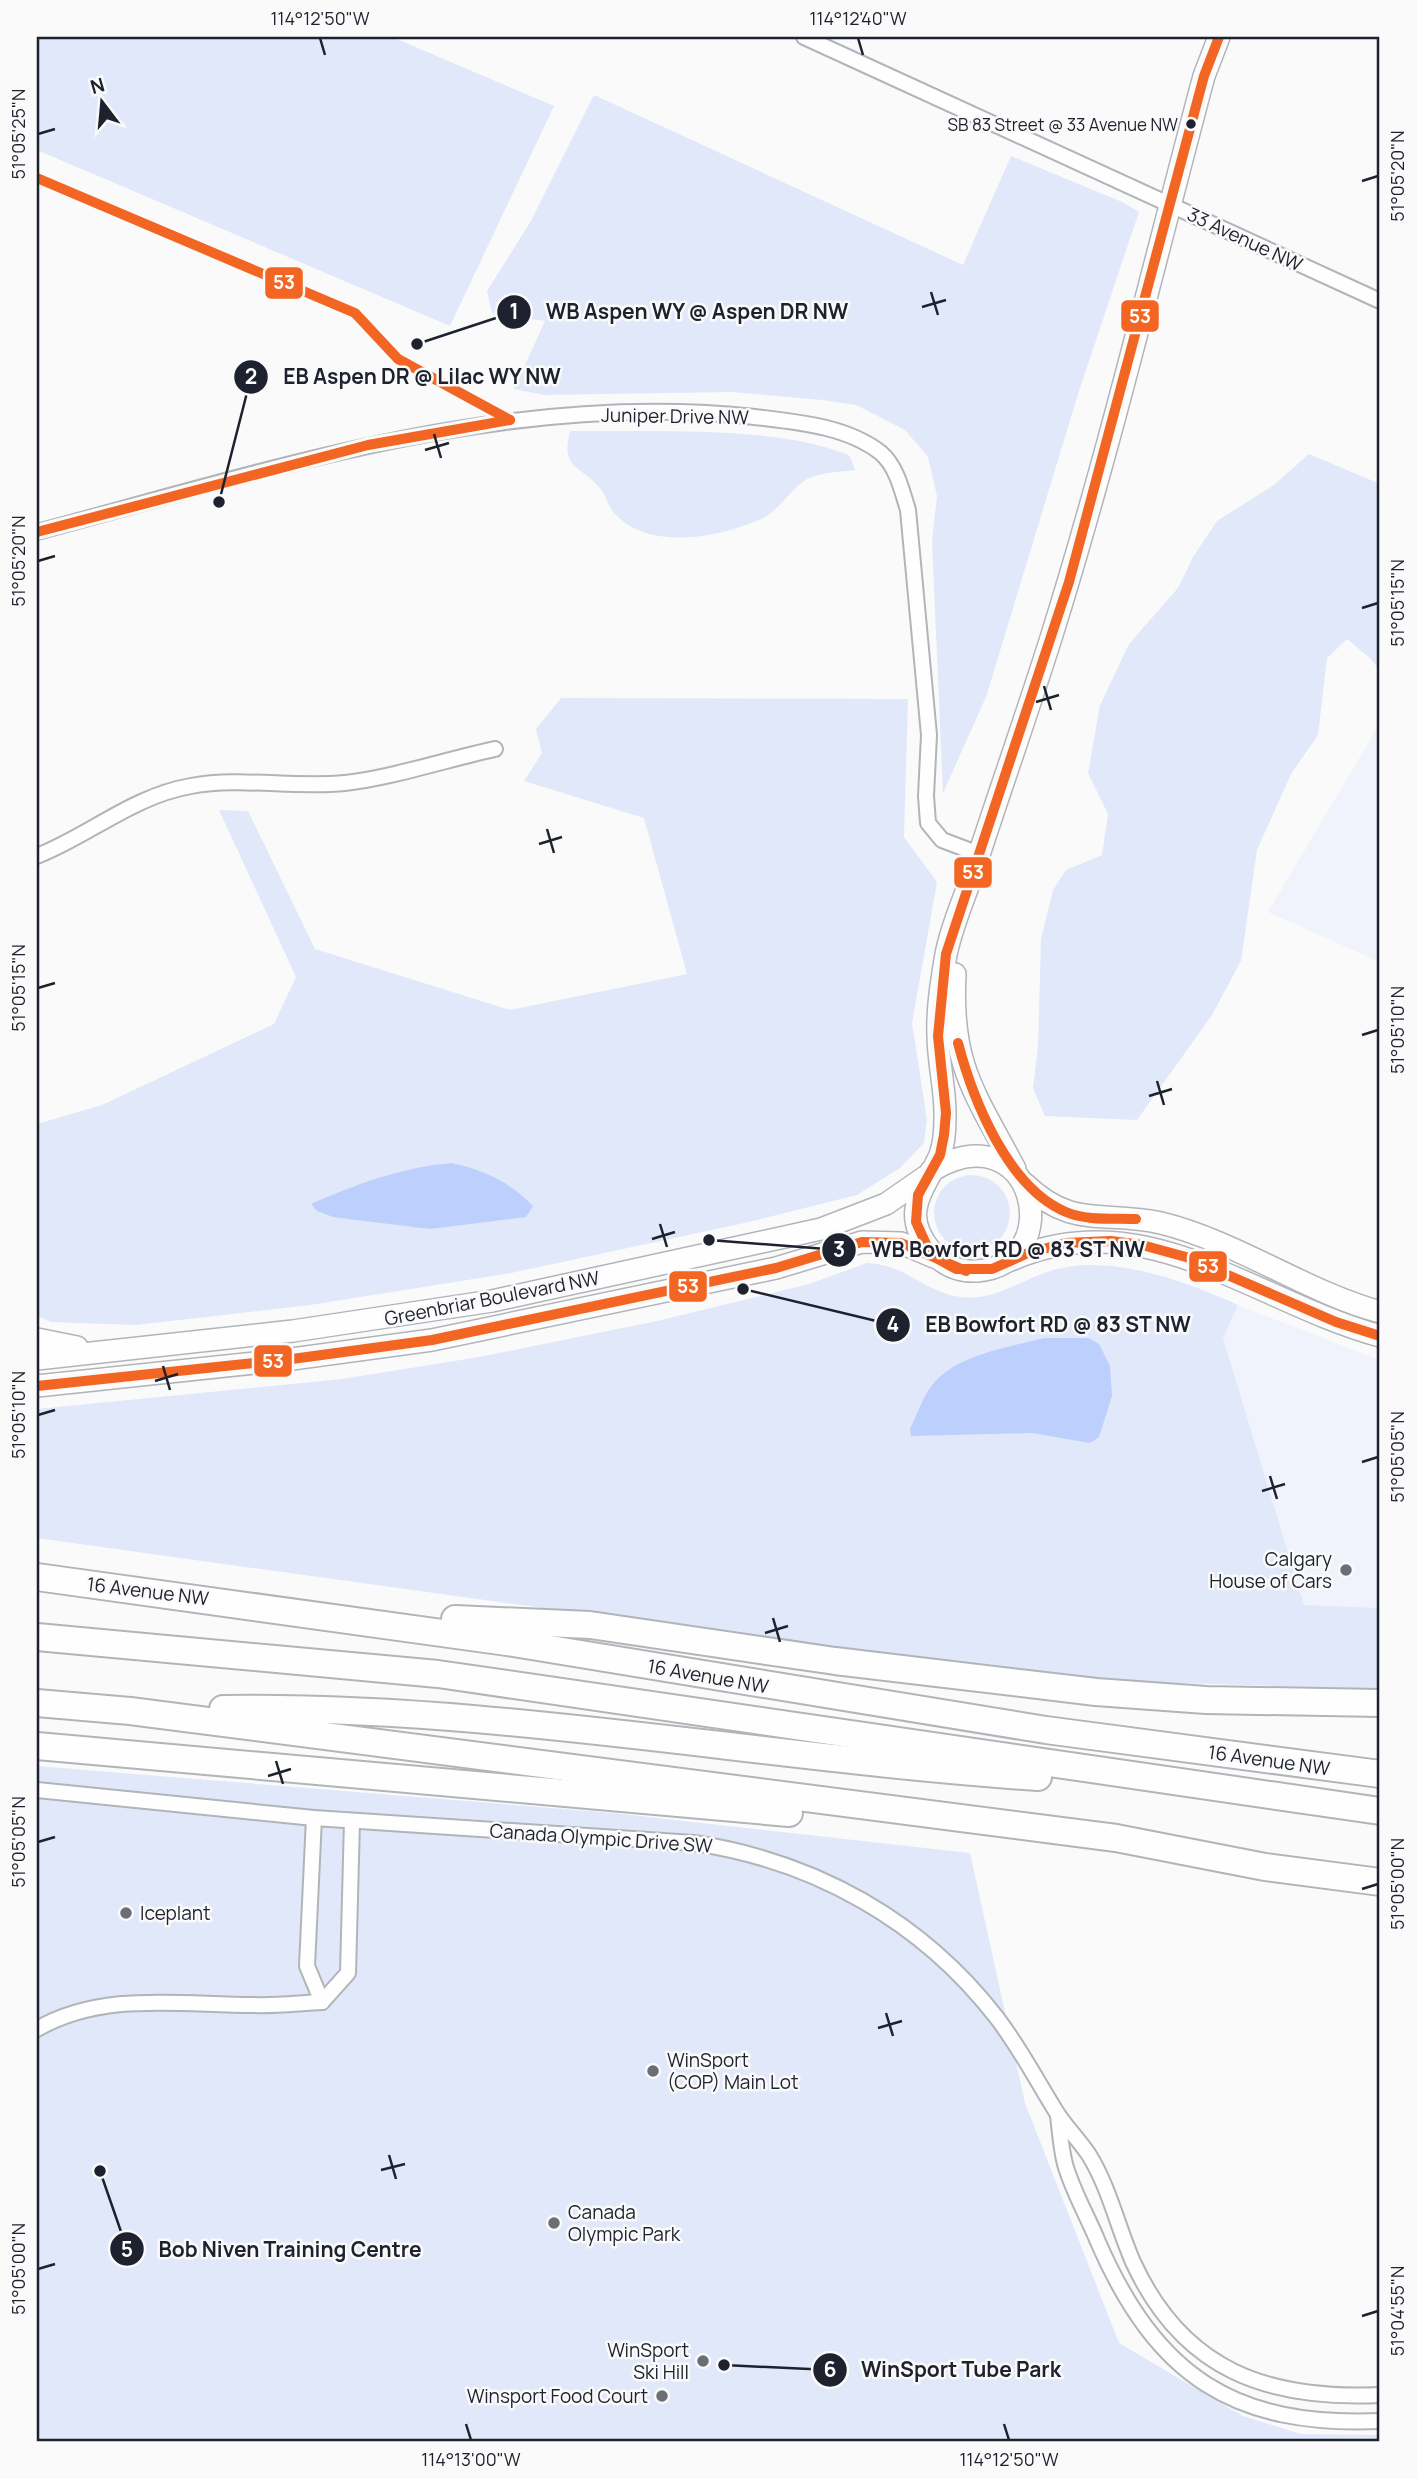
<svg xmlns="http://www.w3.org/2000/svg" width="1417" height="2479" font-family="Manrope,sans-serif">
	<style>
		.built { fill: #f0f3fc }
		.green { fill: #e1e8f9 }
		.water { fill: #bdcffc }
		.lines { fill: none; stroke-linecap: round; stroke-linejoin: round }
		.street-casing { stroke: #b1b4b9; stroke-width: 18 }
		.secondary-casing { stroke: #b1b4b9; stroke-width: 24 }
		.highway-casing { stroke: #b1b4b9; stroke-width: 30 }
		.street { stroke: #fefefe; stroke-width: 14 }
		.secondary { stroke: #fefefe; stroke-width: 21 }
		.highway { stroke: #fefefe; stroke-width: 26 }
		.bus-1-casing { stroke: #fafafa; stroke-width: 16 }
		.bus-1 { stroke: #f26522; stroke-width: 10 }
		.ticks { fill: none; stroke: #1e222e; stroke-width: 2.5 }
		.bus-dot { fill: #1e222e; stroke: #fafafa; stroke-width: 2.5 }
		.poi-dot { fill: #6b6e75; stroke: #fafafa; stroke-width: 2.5 }
		.labels { text-anchor: middle; dominant-baseline: central; stroke-width: 5; stroke-linejoin: round; paint-order: stroke }
		.bus-label { font-size: 17px; fill: #1e222e; stroke: #fafafa; text-anchor: end }
		.street-label { font-size: 19px; fill: #1e222e; stroke: #fafafa }
		.poi-label { font-size: 19px; fill: #1e222e; stroke: #fafafa; text-anchor: end }
		.leader { fill: none; stroke: #1e222e; stroke-width: 2.5 }
		.callout-dot { fill: #1e222e; stroke: #fafafa; stroke-width: 2.5 }
		.mark-label { font-size: 21px; text-anchor: middle; font-weight: bold; fill: #fff }
		.callout-label { font-size: 21px; text-anchor: middle; font-weight: bold; fill: #1e222e; stroke: #fafafa; stroke-width: 5; stroke-linejoin: round; paint-order: stroke }
		.line-badge { stroke: #fafafa; stroke-width: 2.5 }
		.badge-label { font-size: 19px; text-anchor: middle; font-weight: bold; fill: #fff }
		.neatline { fill: none; stroke: #1e222e; stroke-width: 2.5 }
		.ticks-label { font-size: 18px; text-anchor: middle; fill: #1e222e }
	</style>
	<rect width="100%" height="100%" fill="#fafafa"/>
	<g class="built">
		<polygon points="1380,723 1380,962 1268,912"/>
		<polygon points="1238,1305 1380,1360 1380,1608 1304,1605 1223,1338"/>
	</g>
	<g class="green">
		<polygon points="37,37 392,37 554,106 450,326 37,150"/>
		<polygon points="594,95 963,265 1011,156 1122,202 1139,212 1079,391 986,697 943,793 932,541 937,496 928,457 905,430 856,405 822,400 732,392 544,395 514,389 545,321 492,313 487,291 531,221"/>
		<path d="M570 431C646 432 784 425 850 456L855 470C840 472 821 472 807 479 791 488 781 509 763 518 722 537 650 552 615 514 609 508 607 498 602 491 585 466 559 472 570 431Z"/>
		<polygon points="1309,454 1380,484 1380,671 1371,659 1347,639 1327,658 1318,735 1291,774 1257,850 1241,961 1212,1015 1137,1120 1045,1116 1033,1088 1038,1047 1041,939 1053,890 1066,870 1102,855 1108,814 1088,773 1100,705 1129,644 1178,588 1193,557 1217,521 1274,485"/>
		<polygon points="561,698 908,699 904,837 937,882 912,1023 927,1120 924,1143 900,1168 857,1195 749,1222 511,1273 310,1305 136,1325 51,1322 37,1316 37,1124 102,1105 274,1024 296,977 219,810 248,811 315,949 510,1010 687,974 644,818 524,781 542,753 536,729"/>
		<circle cx="972" cy="1213" r="38"/>
		<path d="M867 1263C908 1265 925 1293 961 1297 993 1301 1018 1282 1047 1272 1105 1251 1186 1281 1238 1305L1223 1338 1304 1605 1380 1608V1689L1113 1681 902 1658 37 1538V1409L342 1379 479 1357 657 1321 809 1284Z"/>
		<polygon points="37,1766 613,1813 970,1853 1025,2103 1119,2343 1243,2416 1301,2434 1380,2435 1380,2442 37,2442"/>
	</g>
	<g class="water">
		<path d="M452 1163C484 1170 510 1182 533 1206L526 1217 430 1229 333 1217 317 1211 311 1204C356 1184 403 1167 452 1163Z"/>
		<path d="M1044 1338H1089L1099 1344 1110 1366 1112 1396 1099 1437 1090 1443 1032 1433 911 1436 910 1429C917 1415 923 1396 933 1384 956 1355 1009 1347 1044 1338Z"/>
	</g>
	<g class="lines">
		<defs>
			<g id="street">
				<polyline points="804,37 1380,301"/>
				<path d="M37 532C271 470 509 390 755 417 797 422 847 426 881 453 897 467 902 491 908 510L929 735 926 796 928 823 942 840 979 854"/>
				<path d="M37 856C90 835 133 796 191 786 241 777 293 788 345 783 391 778 448 759 495 749"/>
				<path d="M37 1790 314 1818 694 1843C815 1861 922 1921 997 2018 1020 2048 1037 2081 1057 2113 1066 2127 1079 2140 1089 2155 1109 2187 1118 2228 1133 2262 1183 2371 1268 2400 1380 2395"/>
				<polyline points="314,1818 307,1966 322,2002"/>
				<polyline points="322,2002 348,1973 352,1821"/>
				<path d="M37 2029C103 1991 180 2005 253 2005 276 2006 299 2003 322 2002"/>
				<path d="M1058 2116C1060 2132 1061 2149 1065 2164 1072 2190 1088 2217 1098 2242 1157 2377 1234 2427 1380 2421"/>
			</g>
			<g id="secondary">
				<path d="M955 974C950 1065 975 1093 1015 1169"/>
				<path d="M931 1171C1034 1108 1070 1264 977 1271 959 1272 943 1265 931 1251 899 1212 924 1191 940 1155 944 1144 945 1130 945 1118 946 1091 938 1063 938 1035 937 1010 941 985 945 960 950 929 965 897 975 867 1000 790 1027 714 1051 638 1109 453 1154 263 1204 76L1219 37"/>
				<path d="M1025 1184C1073 1230 1104 1210 1161 1223 1238 1242 1304 1291 1380 1312"/>
				<path d="M1011 1260C1146 1201 1255 1302 1380 1336"/>
				<polyline points="37,1339 77,1347"/>
				<polyline points="37,1359 293,1331 492,1301 821,1229 886,1204 925,1177"/>
				<polyline points="37,1386 292,1359 432,1340 776,1268 862,1242 901,1243 934,1257"/>
			</g>
			<g id="highway">
				<polyline points="37,1577 507,1642 1046,1730 1380,1774"/>
				<polyline points="455,1619 590,1625 835,1661 1096,1692 1206,1700 1380,1703"/>
				<polyline points="37,1637 438,1674 1380,1811"/>
				<polyline points="37,1703 130,1711 1116,1838 1265,1867 1380,1882"/>
				<path d="M223 1709C497 1705 766 1759 1038 1777"/>
				<polyline points="37,1746 789,1813"/>
			</g>
		</defs>
		<use href="#street" class="street-casing"/>
		<use href="#secondary" class="secondary-casing"/>
		<use href="#highway" class="highway-casing"/>
		<use href="#street" class="street"/>
		<use href="#secondary" class="secondary"/>
		<use href="#highway" class="highway"/>
		<defs>
			<g id="bus-1">
				<polyline points="1219,37 1204,76 1069,582 946,954 938,1036 946,1113 944,1135 940,1155 918,1195 916,1222 926,1244 938,1259 956,1269 992,1269 1028,1253 1066,1243 1111,1241 1142,1245 1186,1257 1336,1322 1380,1336"/>
				<polyline points="37,178 355,313 398,359 510,420"/>
				<polyline points="37,532 368,445 510,420"/>
				<path d="M958 1043C973 1100 1008 1188 1066 1212 1087 1221 1114 1218 1136 1219"/>
				<polyline points="37,1386 292,1359 432,1340 776,1268 862,1242 901,1243 966,1271"/>
			</g>
		</defs>
		<use href="#bus-1" class="bus-1-casing"/>
		<use href="#bus-1" class="bus-1"/>
	</g>
	<path class="ticks" d="M320 38 325 55M858 38 863 55M38 134 55 129M1362 181 1378 176M931 292 938 315M922 307 946 300M434 434 441 458M425 450 449 443M38 561 55 556M1362 608 1378 603M1044 686 1051 710M1036 702 1059 695M547 829 554 853M539 844 562 837M38 988 55 983M1362 1035 1378 1030M1157 1081 1164 1105M1149 1096 1172 1089M660 1224 667 1247M652 1239 675 1232M163 1366 170 1390M155 1381 178 1374M38 1415 55 1410M1362 1462 1378 1457M1270 1476 1277 1499M1262 1491 1285 1484M773 1618 780 1642M765 1633 788 1626M276 1761 283 1784M268 1776 291 1769M38 1842 55 1837M1362 1889 1378 1884M886 2013 893 2036M878 2028 902 2021M389 2155 396 2179M381 2170 405 2164M38 2269 55 2264M1362 2316 1378 2311M466 2424 471 2440M1004 2424 1009 2440"/>
	<circle class="bus-dot" cx="1191" cy="124" r="6"/>
	<g class="poi-dot">
		<circle cx="1346" cy="1570" r="7"/>
		<circle cx="126" cy="1913" r="7"/>
		<circle cx="653" cy="2071" r="7"/>
		<circle cx="554" cy="2223" r="7"/>
		<circle cx="703" cy="2361" r="7"/>
		<circle cx="662" cy="2396" r="7"/>
	</g>
	<g class="labels">
		<g class="bus-label">
			<text x="1178" y="124">SB 83 Street @ 33 Avenue NW</text>
		</g>
		<g class="street-label">
			<text transform="translate(1245 239) rotate(25)">33 Avenue NW</text>
			<text transform="translate(675 416) rotate(1)">Juniper Drive NW</text>
			<text transform="translate(492 1298) rotate(-11)">Greenbriar Boulevard NW</text>
			<text transform="translate(148 1591) rotate(7)">16 Avenue NW</text>
			<text transform="translate(708 1676) rotate(10)">16 Avenue NW</text>
			<text transform="translate(1269 1760) rotate(8)">16 Avenue NW</text>
			<text transform="translate(601 1838) rotate(4)">Canada Olympic Drive SW</text>
		</g>
		<g class="poi-label">
			<text x="1332" y="1559">Calgary<tspan x="1332" dy="22">House of Cars</tspan></text>
			<text x="140" y="1913" text-anchor="start">Iceplant</text>
			<text x="667" y="2060" text-anchor="start">WinSport<tspan x="667" dy="22">(COP) Main Lot</tspan></text>
			<text x="568" y="2212" text-anchor="start">Canada<tspan x="568" dy="22">Olympic Park</tspan></text>
			<text x="689" y="2350">WinSport<tspan x="689" dy="22">Ski Hill</tspan></text>
			<text x="648" y="2396">Winsport Food Court</text>
		</g>
	</g>
	<path class="leader" d="M417 344L514 312M219 502L251 377M709 1240L839 1250M743 1289L893 1325M100 2171L127 2249M724 2365L830 2370"/>
	<g class="callout-dot">
		<circle cx="417" cy="344" r="7"/>
		<circle cx="219" cy="502" r="7"/>
		<circle cx="709" cy="1240" r="7"/>
		<circle cx="743" cy="1289" r="7"/>
		<circle cx="100" cy="2171" r="7"/>
		<circle cx="724" cy="2365" r="7"/>
		<circle cx="514" cy="312" r="18"/>
		<circle cx="251" cy="377" r="18"/>
		<circle cx="839" cy="1250" r="18"/>
		<circle cx="893" cy="1325" r="18"/>
		<circle cx="127" cy="2249" r="18"/>
		<circle cx="830" cy="2370" r="18"/>
	</g>
	<g class="mark-label">
		<text x="514" y="319">1</text>
		<text x="251" y="384">2</text>
		<text x="839" y="1257">3</text>
		<text x="893" y="1332">4</text>
		<text x="127" y="2257">5</text>
		<text x="830" y="2377">6</text>
	</g>
	<g class="callout-label">
		<text x="697" y="319">WB Aspen WY @ Aspen DR NW</text>
		<text x="422" y="384">EB Aspen DR @ Lilac WY NW</text>
		<text x="1008" y="1257">WB Bowfort RD @ 83 ST NW</text>
		<text x="1058" y="1332">EB Bowfort RD @ 83 ST NW</text>
		<text x="290" y="2257">Bob Niven Training Centre</text>
		<text x="961" y="2377">WinSport Tube Park</text>
	</g>
	<g class="line-badge">
		<rect x="264" y="266" width="40" height="34" rx="7" fill="#f26522"/>
		<rect x="1120" y="299" width="40" height="34" rx="7" fill="#f26522"/>
		<rect x="953" y="856" width="40" height="33" rx="7" fill="#f26522"/>
		<rect x="1188" y="1250" width="40" height="33" rx="7" fill="#f26522"/>
		<rect x="668" y="1270" width="40" height="33" rx="7" fill="#f26522"/>
		<rect x="253" y="1344" width="40" height="34" rx="7" fill="#f26522"/>
	</g>
	<g class="badge-label">
		<text x="284" y="289">53</text>
		<text x="1140" y="323">53</text>
		<text x="973" y="879">53</text>
		<text x="1208" y="1273">53</text>
		<text x="688" y="1293">53</text>
		<text x="273" y="1368">53</text>
	</g>
	<rect width="1417" height="2479" fill="none" stroke="#fafafa" stroke-width="77"/>
	<g transform="translate(102 102) rotate(344)" stroke="#fafafa" stroke-width="5" paint-order="stroke">
	<path d="M0-5L12 26L0 18L-12 26Z" fill="#1e222e"/>
	<text y="-10" font-size="19" font-weight="bold" text-anchor="middle" fill="#1e222e">N</text>
	</g>
	<rect x="38" y="38" width="1340" height="2402" class="neatline"/>
	<g class="ticks-label">
		<text x="320" y="25">114°12'50"W</text>
		<text x="858" y="25">114°12'40"W</text>
		<text transform="translate(19 134) rotate(-90)" y="6">51°05'25"N</text>
		<text transform="translate(1398 176) rotate(-90)" y="6">51°05'20"N</text>
		<text transform="translate(19 561) rotate(-90)" y="6">51°05'20"N</text>
		<text transform="translate(1398 603) rotate(-90)" y="6">51°05'15"N</text>
		<text transform="translate(19 988) rotate(-90)" y="6">51°05'15"N</text>
		<text transform="translate(1398 1030) rotate(-90)" y="6">51°05'10"N</text>
		<text transform="translate(19 1415) rotate(-90)" y="6">51°05'10"N</text>
		<text transform="translate(1398 1457) rotate(-90)" y="6">51°05'05"N</text>
		<text transform="translate(19 1842) rotate(-90)" y="6">51°05'05"N</text>
		<text transform="translate(1398 1884) rotate(-90)" y="6">51°05'00"N</text>
		<text transform="translate(19 2269) rotate(-90)" y="6">51°05'00"N</text>
		<text transform="translate(1398 2311) rotate(-90)" y="6">51°04'55"N</text>
		<text x="471" y="2466">114°13'00"W</text>
		<text x="1009" y="2466">114°12'50"W</text>
	</g>
</svg>
